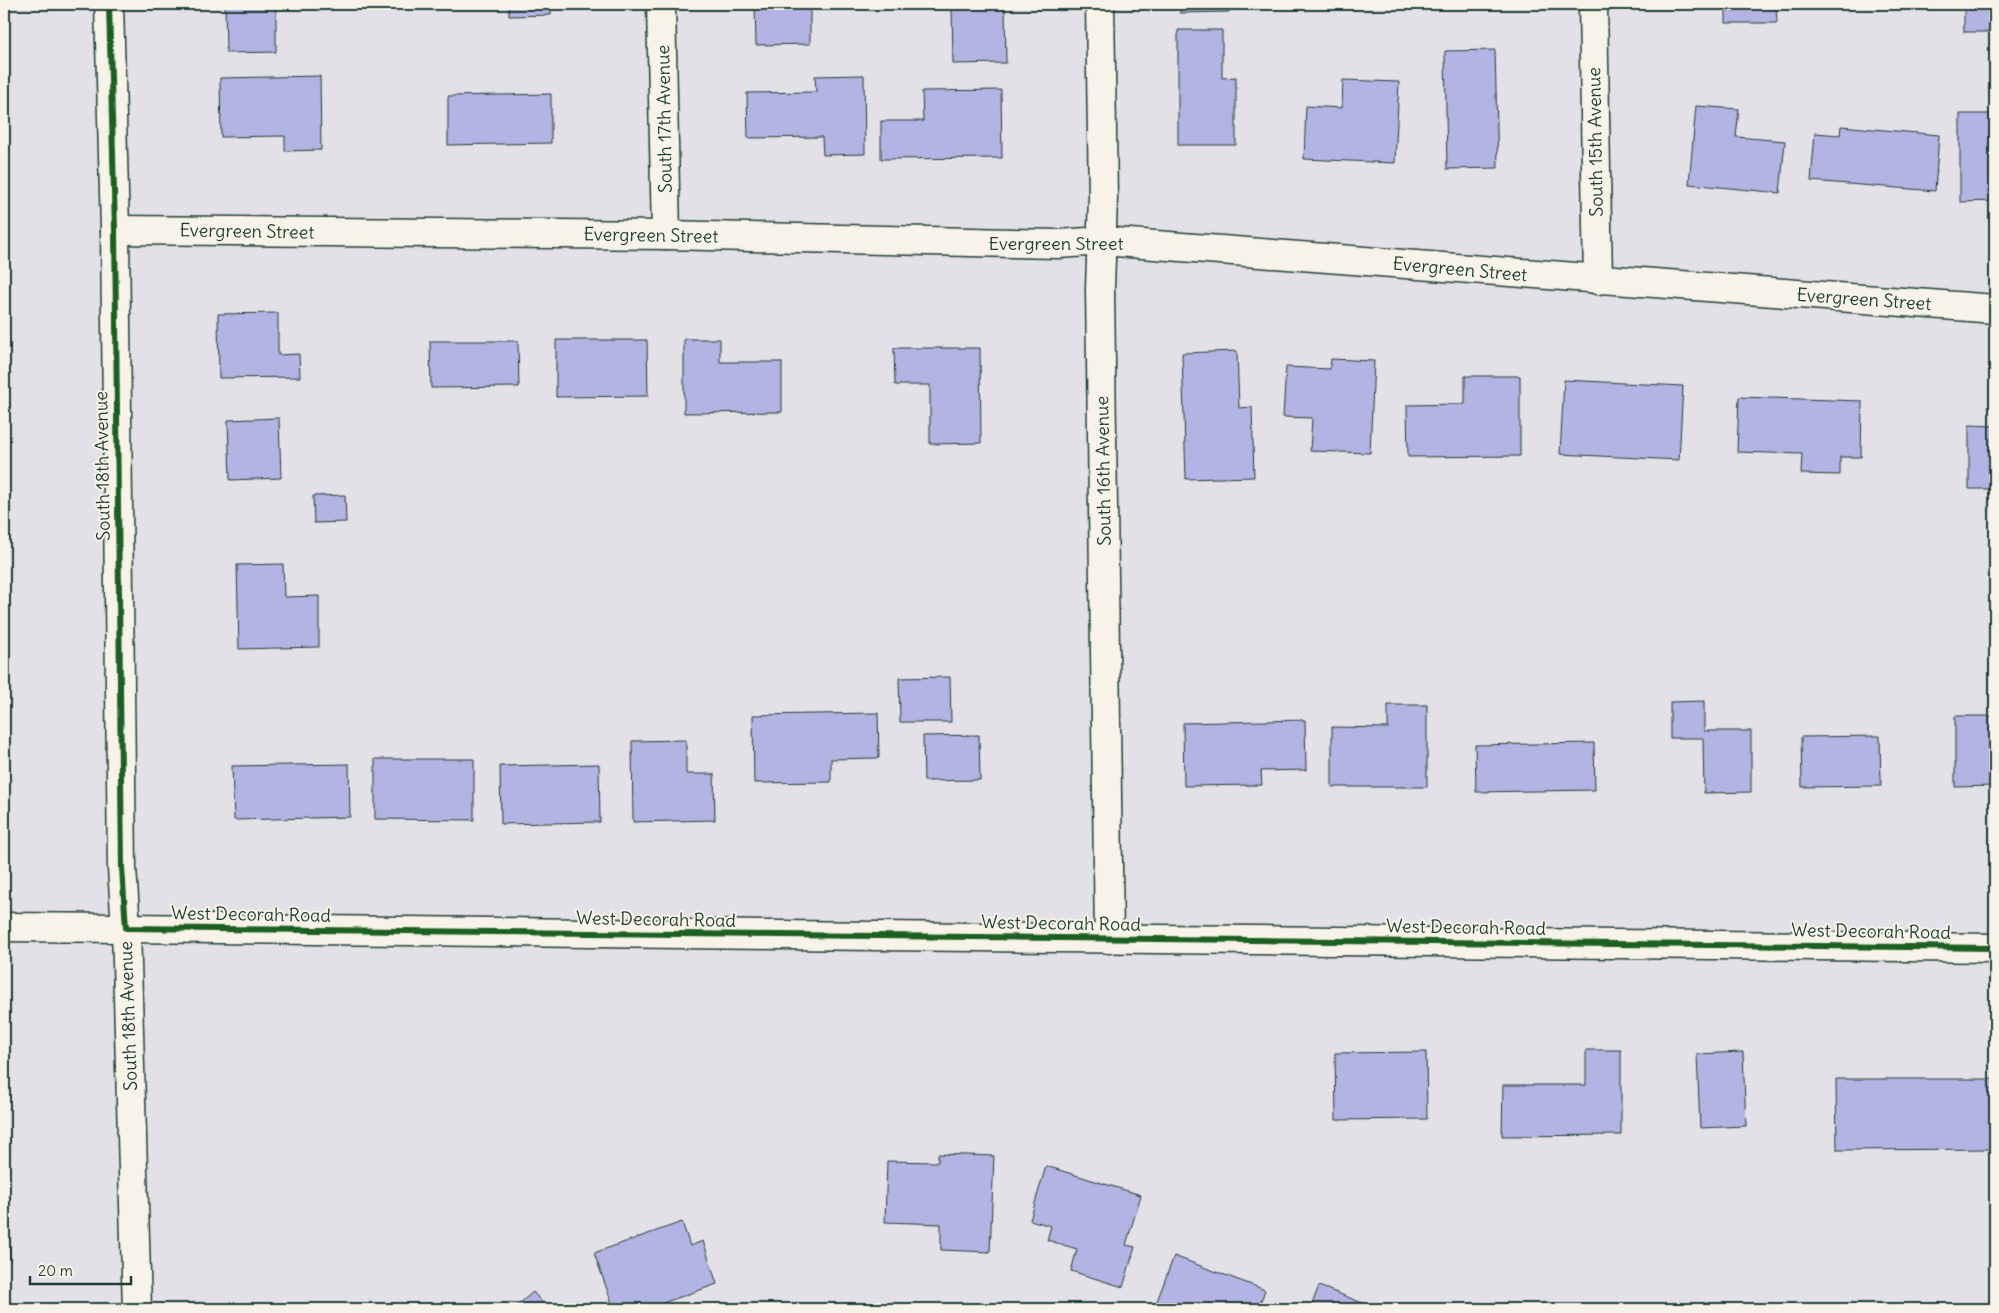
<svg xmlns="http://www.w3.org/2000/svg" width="1999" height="1313" font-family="Delius,sans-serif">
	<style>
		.building { fill: #b3b3e4; stroke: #1f3d34 }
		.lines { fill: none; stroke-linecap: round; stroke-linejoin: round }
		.street-casing { stroke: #1f3d34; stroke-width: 31 }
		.secondary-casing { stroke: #1f3d34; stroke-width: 31 }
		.street { stroke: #f7f3e8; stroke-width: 28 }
		.secondary { stroke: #f7f3e8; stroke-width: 28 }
		.cycleway-casing { stroke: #f7f3e8; stroke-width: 9 }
		.cycleway { stroke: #1b5e20; stroke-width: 6 }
		.labels { text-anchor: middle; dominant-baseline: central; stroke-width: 4; stroke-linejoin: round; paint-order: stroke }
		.street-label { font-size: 18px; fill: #1f3d34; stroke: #f7f3e8 }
	</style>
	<rect width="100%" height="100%" fill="#e3e0e7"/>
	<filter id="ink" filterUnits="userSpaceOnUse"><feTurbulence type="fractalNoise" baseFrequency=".02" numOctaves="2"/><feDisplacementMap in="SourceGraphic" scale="10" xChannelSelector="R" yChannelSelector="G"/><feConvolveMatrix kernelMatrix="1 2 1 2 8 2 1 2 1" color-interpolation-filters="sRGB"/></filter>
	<g filter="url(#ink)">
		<g class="building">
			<polygon points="225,4 276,4 276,52 226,53"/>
			<polygon points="509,4 551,4 551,15 509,16"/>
			<polygon points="755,4 810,4 810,44 756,45"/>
			<polygon points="952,4 1005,4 1006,63 953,64"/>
			<polygon points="1180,4 1229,4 1229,12 1180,13"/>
			<polygon points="1415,4 1477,4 1477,5 1415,6"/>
			<polygon points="1726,4 1776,4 1777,23 1726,23"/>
			<rect x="1964" y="4" width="31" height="28"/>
			<polygon points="1178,30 1222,30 1222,78 1236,77 1236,145 1178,145"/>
			<polygon points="1495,50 1498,168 1447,169 1445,51"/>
			<polygon points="864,75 865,154 823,155 822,137 748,138 747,93 816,92 815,76"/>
			<polygon points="320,76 321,150 285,151 285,136 221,137 220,78"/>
			<polygon points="1343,80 1399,82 1395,163 1304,159 1306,106 1342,108"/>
			<polygon points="1001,90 1002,158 881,159 881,121 923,121 922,91"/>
			<polygon points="551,94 551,143 448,145 448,96"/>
			<polygon points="1696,106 1739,109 1736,137 1785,141 1780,193 1689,184"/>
			<polygon points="1960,114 1995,114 1995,201 1960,202"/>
			<polygon points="1841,126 1939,135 1935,191 1811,181 1815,133 1840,135"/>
			<polygon points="278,313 278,355 299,354 300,377 219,378 218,314"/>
			<polygon points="684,339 720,339 720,362 782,362 782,412 684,413"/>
			<polygon points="556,340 647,340 648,396 556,397"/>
			<polygon points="430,341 518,341 519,387 431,388"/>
			<polygon points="894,348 980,348 981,443 930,444 930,385 895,385"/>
			<polygon points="1237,351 1239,408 1252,407 1254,477 1186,479 1182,353"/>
			<polygon points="1331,359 1374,361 1370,453 1310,451 1312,418 1283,417 1286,367 1330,369"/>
			<polygon points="1465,376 1520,376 1520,456 1408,457 1407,405 1465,404"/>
			<polygon points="1564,380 1683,386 1679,460 1560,454"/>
			<polygon points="1739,397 1862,401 1861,457 1840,457 1840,475 1801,474 1802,454 1737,452"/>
			<polygon points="279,418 281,478 230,480 228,420"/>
			<polygon points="1969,425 1995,426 1995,489 1969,489"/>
			<polygon points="345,495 346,522 314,523 313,496"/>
			<polygon points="283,564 284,597 319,596 319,647 239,649 237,565"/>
			<polygon points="950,677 951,722 900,722 899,678"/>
			<polygon points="1704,701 1704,731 1751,731 1751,792 1704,793 1703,738 1670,738 1670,702"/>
			<polygon points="1388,705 1427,705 1427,787 1332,787 1332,727 1388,728"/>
			<polygon points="878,713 879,758 831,759 831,782 754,783 753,715"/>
			<polygon points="1955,716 1995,716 1995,786 1955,787"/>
			<polygon points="1305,720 1306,770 1261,771 1262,785 1184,786 1183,723"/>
			<polygon points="979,735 980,780 924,781 923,736"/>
			<polygon points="1880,736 1881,786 1802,787 1801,737"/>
			<polygon points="686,740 686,774 714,774 715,820 633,822 632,741"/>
			<polygon points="1594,743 1595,790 1476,792 1475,745"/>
			<polygon points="375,759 474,759 474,820 375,819"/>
			<polygon points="349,764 350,817 234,820 232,766"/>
			<polygon points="599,764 600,822 501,824 500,766"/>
			<polygon points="1586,1050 1621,1050 1621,1135 1502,1136 1503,1085 1586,1085"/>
			<polygon points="1426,1052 1427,1119 1336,1120 1335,1053"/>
			<polygon points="1743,1052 1746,1126 1700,1128 1697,1054"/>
			<polygon points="1836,1079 1995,1079 1995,1149 1837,1150"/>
			<polygon points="938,1154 994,1156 990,1252 941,1250 941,1224 885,1222 887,1161 938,1162"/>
			<polygon points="1046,1166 1141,1195 1126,1245 1135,1247 1123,1287 1071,1271 1077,1249 1047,1240 1051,1226 1030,1220"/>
			<polygon points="4,1184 8,1184 10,1259 4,1259"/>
			<polygon points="682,1222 690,1246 703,1241 717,1284 646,1309 614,1309 594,1253"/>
			<polygon points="1174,1256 1265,1290 1258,1309 1154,1309"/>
			<polygon points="1319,1286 1378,1309 1310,1309"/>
			<polygon points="533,1292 548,1309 513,1309"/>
		</g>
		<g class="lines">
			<defs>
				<g id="street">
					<polyline points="661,4 666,235"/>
					<polyline points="1100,4 1103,197 1100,289 1109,939"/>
					<polyline points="1593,4 1598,280"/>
					<polyline points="115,230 666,235 1058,244 1103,241 1995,309"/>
					<polyline points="4,927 126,928"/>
				</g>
				<g id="secondary">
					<polyline points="109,4 115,230 122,868 126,928 137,1309"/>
					<polyline points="126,928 1995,948"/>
				</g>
			</defs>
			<use href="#street" class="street-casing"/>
			<use href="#secondary" class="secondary-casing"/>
			<use href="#street" class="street"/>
			<use href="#secondary" class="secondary"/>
			<defs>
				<polyline id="cycleway" points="109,4 115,230 122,868 126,928 1995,948"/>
			</defs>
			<use href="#cycleway" class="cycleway-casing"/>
			<use href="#cycleway" class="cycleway"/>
		</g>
	</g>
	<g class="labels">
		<g class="street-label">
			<text transform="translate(664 119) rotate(-91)">South 17th Avenue</text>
			<text transform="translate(1595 142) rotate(-91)">South 15th Avenue</text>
			<text transform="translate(247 231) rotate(1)">Evergreen Street</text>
			<text transform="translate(651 235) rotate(1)">Evergreen Street</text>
			<text x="1056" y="243">Evergreen Street</text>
			<text transform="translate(1460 269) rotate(5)">Evergreen Street</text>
			<text transform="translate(1864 299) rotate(4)">Evergreen Street</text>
			<text transform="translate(102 466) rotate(-91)">South 18th Avenue</text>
			<text transform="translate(1103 471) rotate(-91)">South 16th Avenue</text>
			<text transform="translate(251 914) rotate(1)">West Decorah Road</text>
			<text transform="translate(656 919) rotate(1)">West Decorah Road</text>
			<text transform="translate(1061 923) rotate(1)">West Decorah Road</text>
			<text transform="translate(1466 927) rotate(1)">West Decorah Road</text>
			<text transform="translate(1871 931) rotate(1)">West Decorah Road</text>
			<text transform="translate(128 1016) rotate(-92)">South 18th Avenue</text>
		</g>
	</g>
	<rect width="1999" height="1313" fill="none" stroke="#f7f3e8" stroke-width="20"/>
	<rect x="10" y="10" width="1979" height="1293" fill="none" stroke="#1f3d34" stroke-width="2" filter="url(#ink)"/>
	<path d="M30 1276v8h101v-8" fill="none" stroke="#1f3d34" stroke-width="2.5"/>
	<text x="38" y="1276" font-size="15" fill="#1f3d34" stroke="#f7f3e8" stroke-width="4" paint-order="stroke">20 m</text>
</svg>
